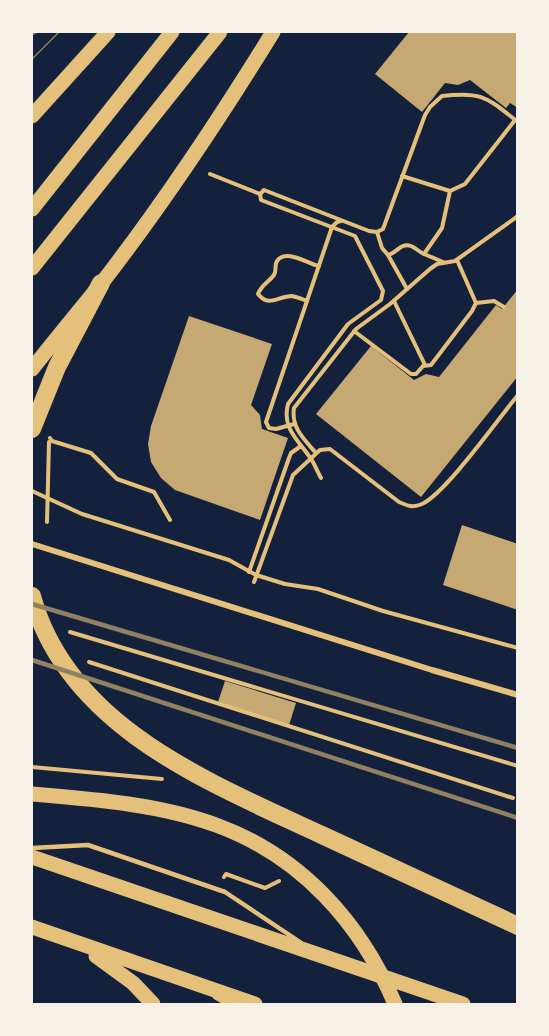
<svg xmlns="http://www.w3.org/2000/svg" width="549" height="1036" font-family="Mulish,sans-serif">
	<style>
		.building { fill: #c6a872 }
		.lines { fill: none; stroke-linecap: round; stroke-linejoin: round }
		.path { stroke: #e5c07b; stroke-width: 4 }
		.service { stroke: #e5c07b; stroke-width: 4.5 }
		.minor { stroke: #e5c07b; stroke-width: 6 }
		.primary { stroke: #e5c07b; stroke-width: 15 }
		.motorway { stroke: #e5c07b; stroke-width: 18 }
		.tram { stroke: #918062; stroke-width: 1.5 }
		.rail { stroke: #918062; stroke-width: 4.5 }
	</style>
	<rect width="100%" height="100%" fill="#14213d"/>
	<g class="building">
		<polygon points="409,32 518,32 518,108 510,103 506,108 470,80 458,85 445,83 422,112 375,74"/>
		<polygon points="518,289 518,376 421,497 316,414 371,346 414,380 426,374 439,377 496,305 502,309"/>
		<polygon points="189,316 272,344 251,405 260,415 262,429 288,438 260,520 175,490 161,478 151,462 148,444 151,426"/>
		<polygon points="462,525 518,544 518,610 443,585"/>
		<polygon points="225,681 296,703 289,725 218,702"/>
	</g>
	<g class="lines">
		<g class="path">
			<path d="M210 174 260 194 264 190 369 231 377 232 383 229 425 115 430 107 442 96C483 91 487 98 518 122"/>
			<polyline points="402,176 450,191"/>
			<path d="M260 194 261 200 355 236 383 291 381 300 348 324 288 404C282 427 296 438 309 456 314 462 317 471 321 478"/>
			<path d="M377 232 382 248 388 255C397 253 401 242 411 246 416 248 419 252 424 254L442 228 450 191 465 184 515 120"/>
			<polyline points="424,254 443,262"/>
			<polyline points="388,255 407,289"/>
			<path d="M307 301C302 299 297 297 292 296 278 296 269 308 258 294 261 285 269 282 274 275 277 270 274 265 277 261 286 248 308 264 319 266"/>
			<polyline points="394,301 425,365"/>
			<polyline points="476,303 494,301 504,307"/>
			<polyline points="354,331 411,374 416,374 423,366 431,365 472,311 476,303 457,260"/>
			<polyline points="294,424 276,429 269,428 266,422 332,227 337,222 341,221"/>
			<polyline points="50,438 52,441 91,453 117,479 154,492 170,520"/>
			<path d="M316 453C304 439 291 428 294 408L356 329 390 304 430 269 437 264 455 261 518 216"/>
			<polyline points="32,491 82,514 229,560 256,575 285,584 318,589 383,611 518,648"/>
			<polyline points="47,522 49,442"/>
			<polyline points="249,572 289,458 291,453 301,446"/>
			<path d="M254 582 293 475 320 450 330 449 399 502C408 506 413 508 422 504 446 493 498 419 518 395"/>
			<polyline points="70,632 518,766"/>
			<polyline points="89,662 513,798"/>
			<polyline points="32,767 162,779"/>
			<polyline points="224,877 226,874 265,888 279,881"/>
		</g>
		<g class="service">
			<polyline points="32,848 88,845 225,892 300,942"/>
			<polyline points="215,997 227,1004"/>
		</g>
		<polyline class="minor" points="32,544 432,670 518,695"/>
		<g class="primary">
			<polyline points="32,116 108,32"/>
			<polyline points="32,209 172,32"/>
			<polyline points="32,268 220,32"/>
			<path d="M32 369C55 340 78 312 101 284 163 204 220 118 273 32"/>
			<path d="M32 794C92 799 159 804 216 825 301 856 361 923 395 1004"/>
			<polyline points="32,857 463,1004"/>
			<polyline points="32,927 255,1004"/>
			<polyline points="96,956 133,983 153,1004"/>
		</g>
		<g class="motorway">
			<polyline points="32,429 57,367 101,283"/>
			<path d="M32 596C68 728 211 783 324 836 388 866 453 896 518 926"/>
		</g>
		<g class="tram">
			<polyline points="32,35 37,32"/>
			<polyline points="32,59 59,32"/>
		</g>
		<g class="rail">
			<polyline points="32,604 518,748"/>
			<polyline points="32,660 518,818"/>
		</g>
	</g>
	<rect width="549" height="1036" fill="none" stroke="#f6f1e7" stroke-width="66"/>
</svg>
